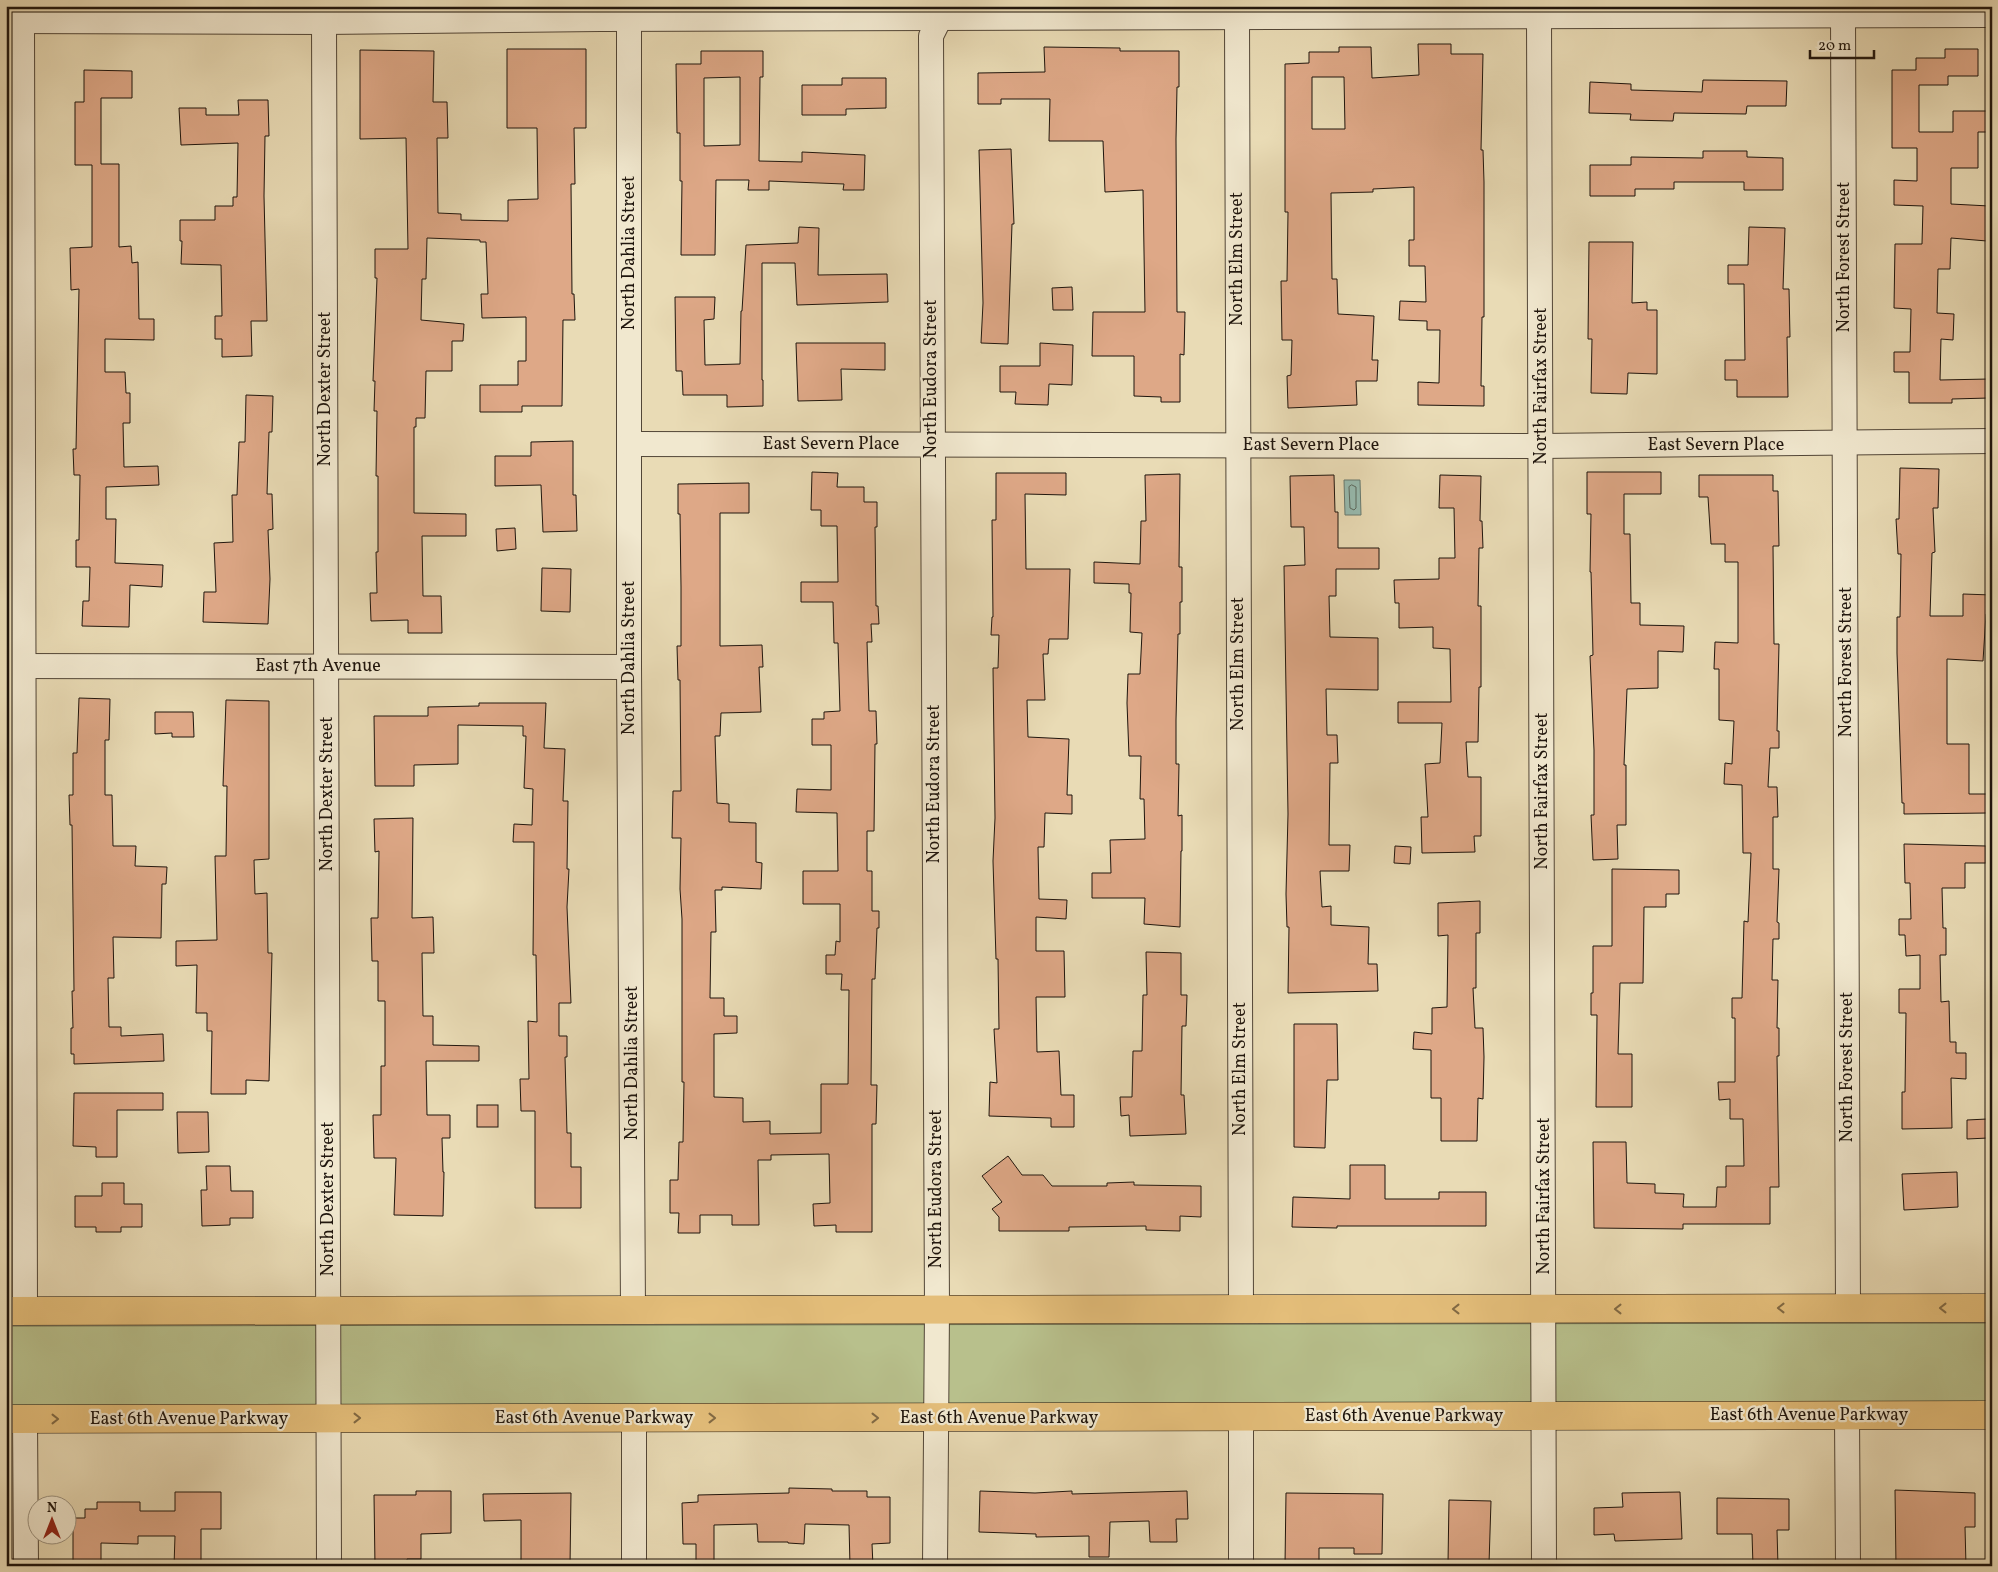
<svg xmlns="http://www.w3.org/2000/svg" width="1998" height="1572" font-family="Vollkorn,serif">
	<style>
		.green { fill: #b8c08c; stroke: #6c6a4c }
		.water { fill: #97bbb0; stroke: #67796f }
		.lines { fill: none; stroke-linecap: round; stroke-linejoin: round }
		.shore { stroke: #5b685e; stroke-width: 1 }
		.building { fill: #dea887; stroke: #1f150d; fill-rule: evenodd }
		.minor-casing { stroke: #524637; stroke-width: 26 }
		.major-casing { stroke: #1f150d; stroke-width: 29 }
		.minor { stroke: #f1e8cf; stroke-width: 24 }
		.major { stroke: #e4be7a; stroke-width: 28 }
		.oneway { stroke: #826a44 }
		.labels { text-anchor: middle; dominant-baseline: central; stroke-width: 4.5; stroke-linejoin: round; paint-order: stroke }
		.street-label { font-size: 18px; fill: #1f150d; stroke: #f1e8cf }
	</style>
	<rect width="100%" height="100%" fill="#e9dbb5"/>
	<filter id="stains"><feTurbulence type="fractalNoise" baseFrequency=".004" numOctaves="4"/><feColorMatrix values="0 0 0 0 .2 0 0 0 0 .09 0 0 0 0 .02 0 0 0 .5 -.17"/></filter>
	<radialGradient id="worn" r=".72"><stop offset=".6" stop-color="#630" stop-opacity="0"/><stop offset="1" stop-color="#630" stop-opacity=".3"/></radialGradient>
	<polygon class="green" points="1992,1323 1992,1403 6,1407 6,1326"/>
	<polygon class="water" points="1344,480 1360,480 1361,515 1345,515"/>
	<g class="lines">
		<polygon class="shore" points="1352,485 1356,487 1356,508 1354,510 1350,508 1349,487"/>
	</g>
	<g class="building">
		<path d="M1418 44H1451V54H1483L1481 150H1483L1484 182V317H1482L1481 386H1484V406L1418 405V382L1439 383 1440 330H1427V321L1399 320 1400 301 1426 302 1425 266H1409V240H1414V187L1373 189V192L1331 193 1332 279H1337L1338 314 1374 316 1372 360H1378L1377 381H1356L1357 405 1288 408 1287 376 1291 375 1292 340H1282L1281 281H1287L1288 212H1285V64L1309 63V52H1339V47H1371L1372 78 1419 75ZM1312 77H1344L1345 129H1312Z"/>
		<polygon points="1044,47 1120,48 1120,51 1179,51 1179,87 1177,87 1176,139 1177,312 1185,312 1184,355 1180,354 1180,402 1161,402 1161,397 1134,396 1134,356 1092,356 1093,312 1145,312 1143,190 1105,192 1103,141 1049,141 1050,99 1001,99 1001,104 978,104 978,73 1045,72"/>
		<polygon points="507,49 586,49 586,128 574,128 575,184 571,184 572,294 574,294 575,320 563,320 562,406 522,406 522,412 480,412 480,385 518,385 518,361 526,361 526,317 482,318 481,294 488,294 486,242 480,242 480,240 427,238 426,279 422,279 421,320 464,324 463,341 452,341 452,371 426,371 425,418 416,418 416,427 414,427 414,513 466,514 466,536 422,536 423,596 441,596 442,633 408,633 408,620 371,621 370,593 377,593 376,552 378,552 378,476 376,476 377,411 374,411 375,381 373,381 377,278 375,278 375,249 408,249 406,138 360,139 360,50 434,51 433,102 447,102 448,138 437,138 438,213 461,214 461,220 508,221 508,200 538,199 537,128 507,128"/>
		<polygon points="1945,49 1978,49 1978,76 1948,76 1948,85 1919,85 1919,132 1953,132 1953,111 1989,111 1989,132 1978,132 1978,168 1951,168 1951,204 1989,206 1987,241 1951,238 1950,269 1938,269 1937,313 1954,314 1953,340 1941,339 1940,380 1989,379 1989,398 1952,399 1952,403 1909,403 1909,372 1894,372 1894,352 1910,352 1911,309 1894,308 1895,244 1922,244 1923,206 1894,205 1894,180 1917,181 1917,148 1892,148 1892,70 1916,70 1916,58 1945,58"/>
		<path d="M701 51H763V77H760L759 161 802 162V152L865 155 864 190H843L844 184 769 181V190H748L749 180H716L715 255H681L682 181H680V133H677L676 64H701ZM740 77V145L704 146V78Z"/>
		<polygon points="84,70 132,71 132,98 101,98 101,164 119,164 119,247 131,246 132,263 138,262 139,319 154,319 154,340 105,339 105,372 125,372 126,393 130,393 130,423 123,423 124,467 158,466 159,485 106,487 106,519 116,519 115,563 163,565 162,587 130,585 129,627 82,626 83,601 89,601 90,567 76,567 76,540 79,540 80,475 74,475 73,449 76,449 79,289 71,290 70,248 92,247 92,165 75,165 75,102 84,102"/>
		<polygon points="842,78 886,78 886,108 846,109 846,115 802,115 802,85 842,85"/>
		<polygon points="1703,80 1787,81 1786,106 1747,106 1746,114 1674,113 1673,121 1630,120 1631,114 1589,113 1590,82 1631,84 1631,90 1702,92"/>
		<polygon points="238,100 268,100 269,136 265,136 264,196 267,321 251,321 252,356 222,357 222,339 215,339 215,316 222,316 221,265 181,264 182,241 180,241 180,220 215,220 215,206 233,206 233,197 237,197 238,143 181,145 179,108 206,108 206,115 239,115"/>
		<polygon points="1011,149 1014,224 1012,224 1008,344 981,343 983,303 979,150"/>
		<polygon points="1703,151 1747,151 1747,157 1783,158 1783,190 1744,190 1744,182 1674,182 1674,189 1635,189 1635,196 1590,196 1590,165 1631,165 1631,157 1703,158"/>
		<polygon points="799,227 819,228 818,275 887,274 888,302 797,305 795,263 762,263 762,380 763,380 763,406 727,407 727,395 683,395 682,371 676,371 675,297 715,297 714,319 704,320 705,365 740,364 741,311 742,311 746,245 798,243"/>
		<polygon points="1749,227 1785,228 1783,289 1789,289 1790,337 1787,337 1788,397 1737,397 1737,380 1725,380 1725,360 1745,360 1744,284 1728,284 1728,265 1748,265"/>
		<polygon points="1589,242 1633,242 1632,303 1647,302 1647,310 1657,310 1657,374 1628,373 1627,394 1591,393 1592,339 1588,339"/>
		<polygon points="1072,287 1073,310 1053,310 1052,288"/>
		<polygon points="796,343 885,343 885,370 841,369 842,400 798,401"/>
		<polygon points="1040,343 1073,345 1072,385 1049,384 1048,405 1015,404 1016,392 1000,392 1000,366 1040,366"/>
		<polygon points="246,395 273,396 272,432 269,432 267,494 272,494 273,529 268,530 270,579 268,624 203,622 204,592 216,592 214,543 233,542 232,495 237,495 239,442 245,442"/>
		<polygon points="573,441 573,495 576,495 577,531 543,532 541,485 495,486 495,456 531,456 531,442"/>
		<polygon points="1900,468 1939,469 1938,508 1933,508 1935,552 1932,553 1930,616 1963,616 1963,594 1992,595 1992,614 1986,614 1983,661 1947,659 1947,744 1969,744 1969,794 1987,794 1987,813 1904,814 1904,803 1902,803 1897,653 1897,617 1900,617 1901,554 1898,554 1896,519 1899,519"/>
		<polygon points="812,472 838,473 837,487 864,487 864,502 877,502 877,527 875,527 876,606 878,606 879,624 871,624 872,642 867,642 869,711 876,711 877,744 875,744 874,831 867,831 867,871 872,871 872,911 879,911 879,928 877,928 875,979 872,979 871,1085 877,1085 876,1124 872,1124 872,1232 836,1232 836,1225 814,1226 813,1204 830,1203 829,1154 771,1155 771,1160 758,1160 759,1225 732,1225 732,1215 700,1215 700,1233 678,1233 679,1213 670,1213 670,1180 678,1180 679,1142 683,1142 684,1082 682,1082 682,919 680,889 681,838 672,838 673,791 681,791 680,680 678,680 677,646 681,646 681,587 680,514 678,514 678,484 749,483 749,513 720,513 720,646 762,645 763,667 759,667 761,712 721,713 720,736 715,736 717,803 729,804 729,822 756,823 756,862 762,863 761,889 722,887 722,890 715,890 716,932 711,932 710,998 724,998 724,1016 737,1016 737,1033 714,1034 714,1097 743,1098 743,1122 770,1121 770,1134 821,1133 821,1084 848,1084 849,990 841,990 842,974 826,974 826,955 835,955 836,941 840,942 840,904 803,904 803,871 838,871 837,813 796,812 797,789 831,790 831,745 812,745 812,719 824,719 824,712 840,711 838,643 834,643 833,602 801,602 801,582 838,582 837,526 821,526 821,510 811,510"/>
		<polygon points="1587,472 1661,472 1661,494 1624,494 1624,534 1630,534 1631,603 1640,603 1640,625 1684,626 1683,652 1658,651 1658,688 1627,689 1624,765 1626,765 1626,825 1617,825 1618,859 1593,860 1591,815 1594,815 1594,750 1590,656 1593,655 1591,572 1590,572 1591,514 1587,514"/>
		<polygon points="996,473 1066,473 1066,495 1025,494 1026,569 1070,569 1068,639 1049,639 1048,654 1043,654 1045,700 1027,700 1028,737 1069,739 1067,795 1072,795 1072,814 1045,813 1044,847 1038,847 1039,899 1067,900 1066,919 1036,917 1036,951 1064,951 1065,997 1036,997 1037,1052 1059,1051 1061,1095 1074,1095 1074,1127 1051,1127 1051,1118 989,1116 990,1082 997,1083 994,1029 999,1029 998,959 996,959 993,861 995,818 993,668 998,668 999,635 991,635 992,617 993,617 992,520 996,520"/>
		<polygon points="1180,474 1179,567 1182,567 1182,602 1180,602 1180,634 1178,634 1176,720 1176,764 1179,764 1178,816 1182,815 1182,851 1181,851 1180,927 1144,924 1145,898 1092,898 1092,873 1111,873 1110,840 1145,839 1144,799 1140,799 1141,756 1129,756 1127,703 1128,674 1140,674 1142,633 1130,632 1131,593 1129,593 1129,584 1094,583 1094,562 1140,564 1141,521 1146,521 1145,475"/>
		<polygon points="1334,475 1335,512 1338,512 1338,548 1379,548 1379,569 1336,569 1336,596 1329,596 1330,637 1378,638 1378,690 1326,689 1327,735 1337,735 1338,763 1330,763 1329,845 1350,845 1349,871 1320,871 1322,907 1331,906 1331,925 1369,927 1368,964 1377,964 1378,991 1288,993 1289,927 1287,927 1286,894 1288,814 1284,566 1305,565 1304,527 1291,527 1290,476"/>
		<polygon points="1440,475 1481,476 1480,521 1482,521 1483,548 1479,548 1478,606 1481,606 1481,687 1479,687 1478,742 1466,742 1468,777 1481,777 1481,836 1474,836 1475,852 1422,853 1421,817 1428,817 1425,764 1440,763 1442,723 1398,723 1398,702 1451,702 1450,649 1433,648 1433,627 1399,628 1399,603 1395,603 1394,580 1439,579 1439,558 1455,558 1454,508 1439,508"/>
		<polygon points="1699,475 1773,475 1773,491 1778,491 1779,546 1773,546 1774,644 1779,644 1777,731 1779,731 1779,748 1770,748 1768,787 1777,787 1778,817 1773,817 1773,869 1779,869 1777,922 1779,923 1779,939 1773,939 1772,980 1778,980 1777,1028 1779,1028 1779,1056 1777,1056 1779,1187 1770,1187 1770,1224 1683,1224 1683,1229 1594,1228 1593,1142 1626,1142 1627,1183 1655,1184 1655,1193 1684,1194 1683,1207 1716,1207 1717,1187 1726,1187 1726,1166 1744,1166 1743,1119 1730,1119 1730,1099 1719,1100 1718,1082 1735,1082 1735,1018 1732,1018 1732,998 1742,998 1744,921 1748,922 1751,853 1743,853 1742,785 1724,784 1725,763 1732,764 1734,721 1719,720 1719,669 1714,669 1715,642 1738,643 1738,562 1725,562 1725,544 1711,544 1708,497 1699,497"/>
		<polygon points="515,528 516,549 497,551 496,529"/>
		<polygon points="542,568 571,569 570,612 541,611"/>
		<polygon points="79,698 110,699 109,740 105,740 105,795 112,795 113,846 136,846 135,866 167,867 166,884 162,884 161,938 113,937 114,978 108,978 109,1027 121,1027 121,1036 163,1034 164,1061 74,1064 74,1054 71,1054 71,1028 73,1028 72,991 74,991 72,825 70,825 69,795 73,795 73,753 77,753"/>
		<polygon points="226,700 269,701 269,859 254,860 255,894 267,893 268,953 272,953 269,1081 246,1080 246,1094 211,1094 212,1031 207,1031 207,1013 196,1013 197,965 176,966 176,941 217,940 215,856 226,856 227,786 223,786"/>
		<polygon points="479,703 546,703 544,748 565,749 563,801 568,801 567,869 569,869 567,907 571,1003 559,1003 559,1036 567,1036 567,1057 565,1057 567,1133 571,1133 571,1167 581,1167 581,1208 535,1208 535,1111 521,1111 520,1079 529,1079 528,1021 537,1022 536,955 533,955 534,842 513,842 514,824 532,825 533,789 524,788 526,736 523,736 523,726 458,725 458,764 414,765 414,786 375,786 374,716 428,716 428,707 479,706"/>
		<polygon points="155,712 193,712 194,737 172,737 172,733 155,734"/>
		<polygon points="413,818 412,918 433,917 434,953 422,953 423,1016 433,1016 433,1045 479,1046 479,1061 426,1061 427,1115 450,1115 450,1138 442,1138 443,1172 444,1172 443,1216 394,1215 396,1158 374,1158 373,1115 381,1115 381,1066 385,1066 385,1001 378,1001 378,961 372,961 371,918 378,918 379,851 375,852 374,819"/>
		<polygon points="1904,844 1986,846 1986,863 1965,863 1965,888 1942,888 1943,928 1946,928 1946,955 1940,955 1941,1002 1949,1001 1950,1042 1956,1042 1956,1053 1966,1053 1966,1079 1951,1078 1952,1128 1902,1129 1902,1092 1905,1092 1906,1013 1899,1013 1899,989 1920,989 1920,955 1906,956 1905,935 1899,935 1899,919 1911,919 1910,883 1905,883"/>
		<polygon points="1395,846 1411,847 1410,864 1394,863"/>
		<polygon points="1612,869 1679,870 1679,894 1666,894 1666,907 1644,907 1643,983 1620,983 1618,1054 1632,1054 1632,1107 1596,1107 1597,1015 1591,1015 1591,993 1593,993 1593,946 1612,946"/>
		<polygon points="1480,901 1480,933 1476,933 1476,988 1473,988 1475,1028 1483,1028 1484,1057 1483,1099 1478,1098 1477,1141 1441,1141 1441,1098 1431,1098 1431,1050 1413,1049 1414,1032 1432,1034 1432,1008 1447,1007 1448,935 1438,936 1438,903"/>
		<polygon points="1146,952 1181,953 1181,995 1187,995 1186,1026 1182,1026 1181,1095 1184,1095 1186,1134 1130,1136 1129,1115 1121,1116 1120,1097 1132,1097 1133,1051 1142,1051 1143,995 1147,995"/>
		<polygon points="1294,1024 1337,1024 1338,1080 1327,1080 1325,1148 1294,1147"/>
		<polygon points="74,1093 163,1093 163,1110 117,1110 117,1157 96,1157 96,1147 73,1146"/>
		<rect x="477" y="1105" width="21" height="22"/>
		<polygon points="177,1112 208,1112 209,1152 178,1153"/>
		<polygon points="1987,1119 1988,1138 1967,1139 1967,1120"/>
		<polygon points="1008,1156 1022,1175 1043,1175 1052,1186 1107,1186 1107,1183 1134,1182 1134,1185 1201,1186 1201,1217 1180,1216 1180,1231 1146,1230 1146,1226 1069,1227 1069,1231 999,1231 999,1217 992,1209 1002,1202 982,1176"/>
		<polygon points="1350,1165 1385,1165 1385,1199 1439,1199 1439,1192 1486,1192 1486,1226 1337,1226 1337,1228 1292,1227 1293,1197 1350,1199"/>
		<polygon points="206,1166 230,1166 231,1191 253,1191 253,1218 230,1218 230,1225 202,1226 201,1190 207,1190"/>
		<polygon points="1957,1172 1958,1207 1904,1210 1902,1174"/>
		<polygon points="102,1183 124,1183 124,1204 142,1204 142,1227 121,1227 121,1232 96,1232 96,1227 75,1227 75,1196 102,1196"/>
		<polygon points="789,1488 832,1489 832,1491 867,1491 867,1497 890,1497 890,1543 872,1544 873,1566 850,1566 849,1525 805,1524 804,1544 788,1543 788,1542 758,1542 757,1524 714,1525 714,1563 696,1564 696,1544 683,1544 682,1503 698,1502 698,1495 789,1493"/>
		<polygon points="1895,1490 1975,1493 1975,1527 1965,1527 1966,1566 1896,1566"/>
		<polygon points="416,1491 451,1491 451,1533 421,1534 421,1559 407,1559 407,1566 375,1566 374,1495 416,1495"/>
		<polygon points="980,1491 1035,1493 1072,1491 1072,1494 1187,1491 1188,1519 1176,1519 1177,1542 1150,1542 1149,1521 1110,1522 1109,1557 1089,1557 1089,1536 1036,1537 1036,1534 979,1532"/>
		<polygon points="175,1492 221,1492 221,1529 201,1529 201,1566 174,1566 175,1536 138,1536 138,1544 101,1543 101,1566 73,1566 73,1518 85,1518 85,1509 97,1509 97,1502 140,1502 140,1511 175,1511"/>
		<polygon points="1680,1492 1682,1539 1615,1541 1614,1534 1594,1535 1594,1508 1623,1507 1622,1493"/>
		<polygon points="571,1493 570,1566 521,1566 521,1520 484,1521 483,1494"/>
		<polygon points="1286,1493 1383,1494 1382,1554 1354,1554 1354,1548 1319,1548 1319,1565 1285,1565"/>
		<polygon points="1717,1498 1789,1499 1789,1530 1777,1530 1778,1566 1753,1566 1752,1534 1717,1534"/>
		<polygon points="1449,1500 1491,1501 1489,1564 1448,1563"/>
	</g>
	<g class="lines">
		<defs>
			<g id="minor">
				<polyline points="629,6 629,667 633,1310"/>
				<polyline points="1843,16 1848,1308"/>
				<polyline points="1539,17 1544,1566"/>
				<polyline points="1237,18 1241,1309"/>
				<polyline points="6,21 324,22 600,19 1992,15"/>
				<polyline points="22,22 25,1311"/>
				<polyline points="324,22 329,1566"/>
				<polyline points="630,444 1541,446 1992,441"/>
				<polyline points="6,666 629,667"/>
				<polyline points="1847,1416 1848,1566"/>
				<polyline points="25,1419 26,1566"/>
				<polyline points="634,1566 634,1418"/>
				<polyline points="935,1566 937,1310 931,36 945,8"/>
				<polyline points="1241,1566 1241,1417"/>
			</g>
			<g id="major">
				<polyline points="6,1311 1992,1308"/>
				<polyline points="6,1419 1992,1415"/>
			</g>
		</defs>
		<use href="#minor" class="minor-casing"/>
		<use href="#major" class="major-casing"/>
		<use href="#minor" class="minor"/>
		<use href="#major" class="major"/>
	</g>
	<defs><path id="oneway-chevron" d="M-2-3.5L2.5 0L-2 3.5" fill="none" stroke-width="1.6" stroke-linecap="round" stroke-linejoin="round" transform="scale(1.25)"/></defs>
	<g class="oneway">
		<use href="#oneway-chevron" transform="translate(1781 1308) rotate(180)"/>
		<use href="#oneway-chevron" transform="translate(1943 1308) rotate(180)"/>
		<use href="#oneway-chevron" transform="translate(1456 1309) rotate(180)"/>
		<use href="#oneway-chevron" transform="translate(1618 1309) rotate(180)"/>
		<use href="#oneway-chevron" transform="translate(357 1418)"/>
		<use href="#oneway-chevron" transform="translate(712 1418)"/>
		<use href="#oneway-chevron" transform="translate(875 1418)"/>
		<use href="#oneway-chevron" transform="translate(55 1419)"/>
	</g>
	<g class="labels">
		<g class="street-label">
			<text transform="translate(629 253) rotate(-90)">North Dahlia Street</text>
			<text transform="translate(1844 257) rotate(-90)">North Forest Street</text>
			<text transform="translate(1237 259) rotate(-90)">North Elm Street</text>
			<text transform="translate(931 379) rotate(-90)">North Eudora Street</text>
			<text transform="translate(1541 386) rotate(-90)">North Fairfax Street</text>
			<text transform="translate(325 389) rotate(-90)">North Dexter Street</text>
			<text x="831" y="444">East Severn Place</text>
			<text x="1311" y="445">East Severn Place</text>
			<text x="1716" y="445">East Severn Place</text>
			<text transform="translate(629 658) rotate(-90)">North Dahlia Street</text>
			<text transform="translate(1846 662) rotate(-90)">North Forest Street</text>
			<text transform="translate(1238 664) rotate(-90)">North Elm Street</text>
			<text x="318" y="666">East 7th Avenue</text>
			<text transform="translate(934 784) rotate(-90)">North Eudora Street</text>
			<text transform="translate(1542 791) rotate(-90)">North Fairfax Street</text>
			<text transform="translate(327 794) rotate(-90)">North Dexter Street</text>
			<text transform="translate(632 1063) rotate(-90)">North Dahlia Street</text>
			<text transform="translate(1847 1067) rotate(-90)">North Forest Street</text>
			<text transform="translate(1240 1069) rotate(-90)">North Elm Street</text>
			<text transform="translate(936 1189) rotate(-90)">North Eudora Street</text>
			<text transform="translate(1544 1196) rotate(-90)">North Fairfax Street</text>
			<text transform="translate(328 1199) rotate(-90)">North Dexter Street</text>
			<text x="1809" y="1415">East 6th Avenue Parkway</text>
			<text x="1404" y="1416">East 6th Avenue Parkway</text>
			<text x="594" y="1418">East 6th Avenue Parkway</text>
			<text x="999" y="1418">East 6th Avenue Parkway</text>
			<text x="189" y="1419">East 6th Avenue Parkway</text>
		</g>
	</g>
	<rect width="1998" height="1572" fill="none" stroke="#e9dbb5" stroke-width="25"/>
	<rect x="8" y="8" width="1983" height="1557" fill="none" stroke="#1f150d" stroke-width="2.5"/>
	<rect x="12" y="12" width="1973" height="1547" fill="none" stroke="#1f150d"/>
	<g transform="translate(52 1520)"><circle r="24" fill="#f1e8cf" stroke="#9d9481"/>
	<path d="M0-4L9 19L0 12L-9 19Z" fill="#8f2418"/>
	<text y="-8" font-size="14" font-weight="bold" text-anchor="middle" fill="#1f150d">N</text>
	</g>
	<path d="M1810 50v8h64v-8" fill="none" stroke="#1f150d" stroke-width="2.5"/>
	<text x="1818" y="50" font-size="15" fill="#1f150d" stroke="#f1e8cf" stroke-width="4" paint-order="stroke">20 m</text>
	<rect width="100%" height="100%" filter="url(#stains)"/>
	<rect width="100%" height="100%" fill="url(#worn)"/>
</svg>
